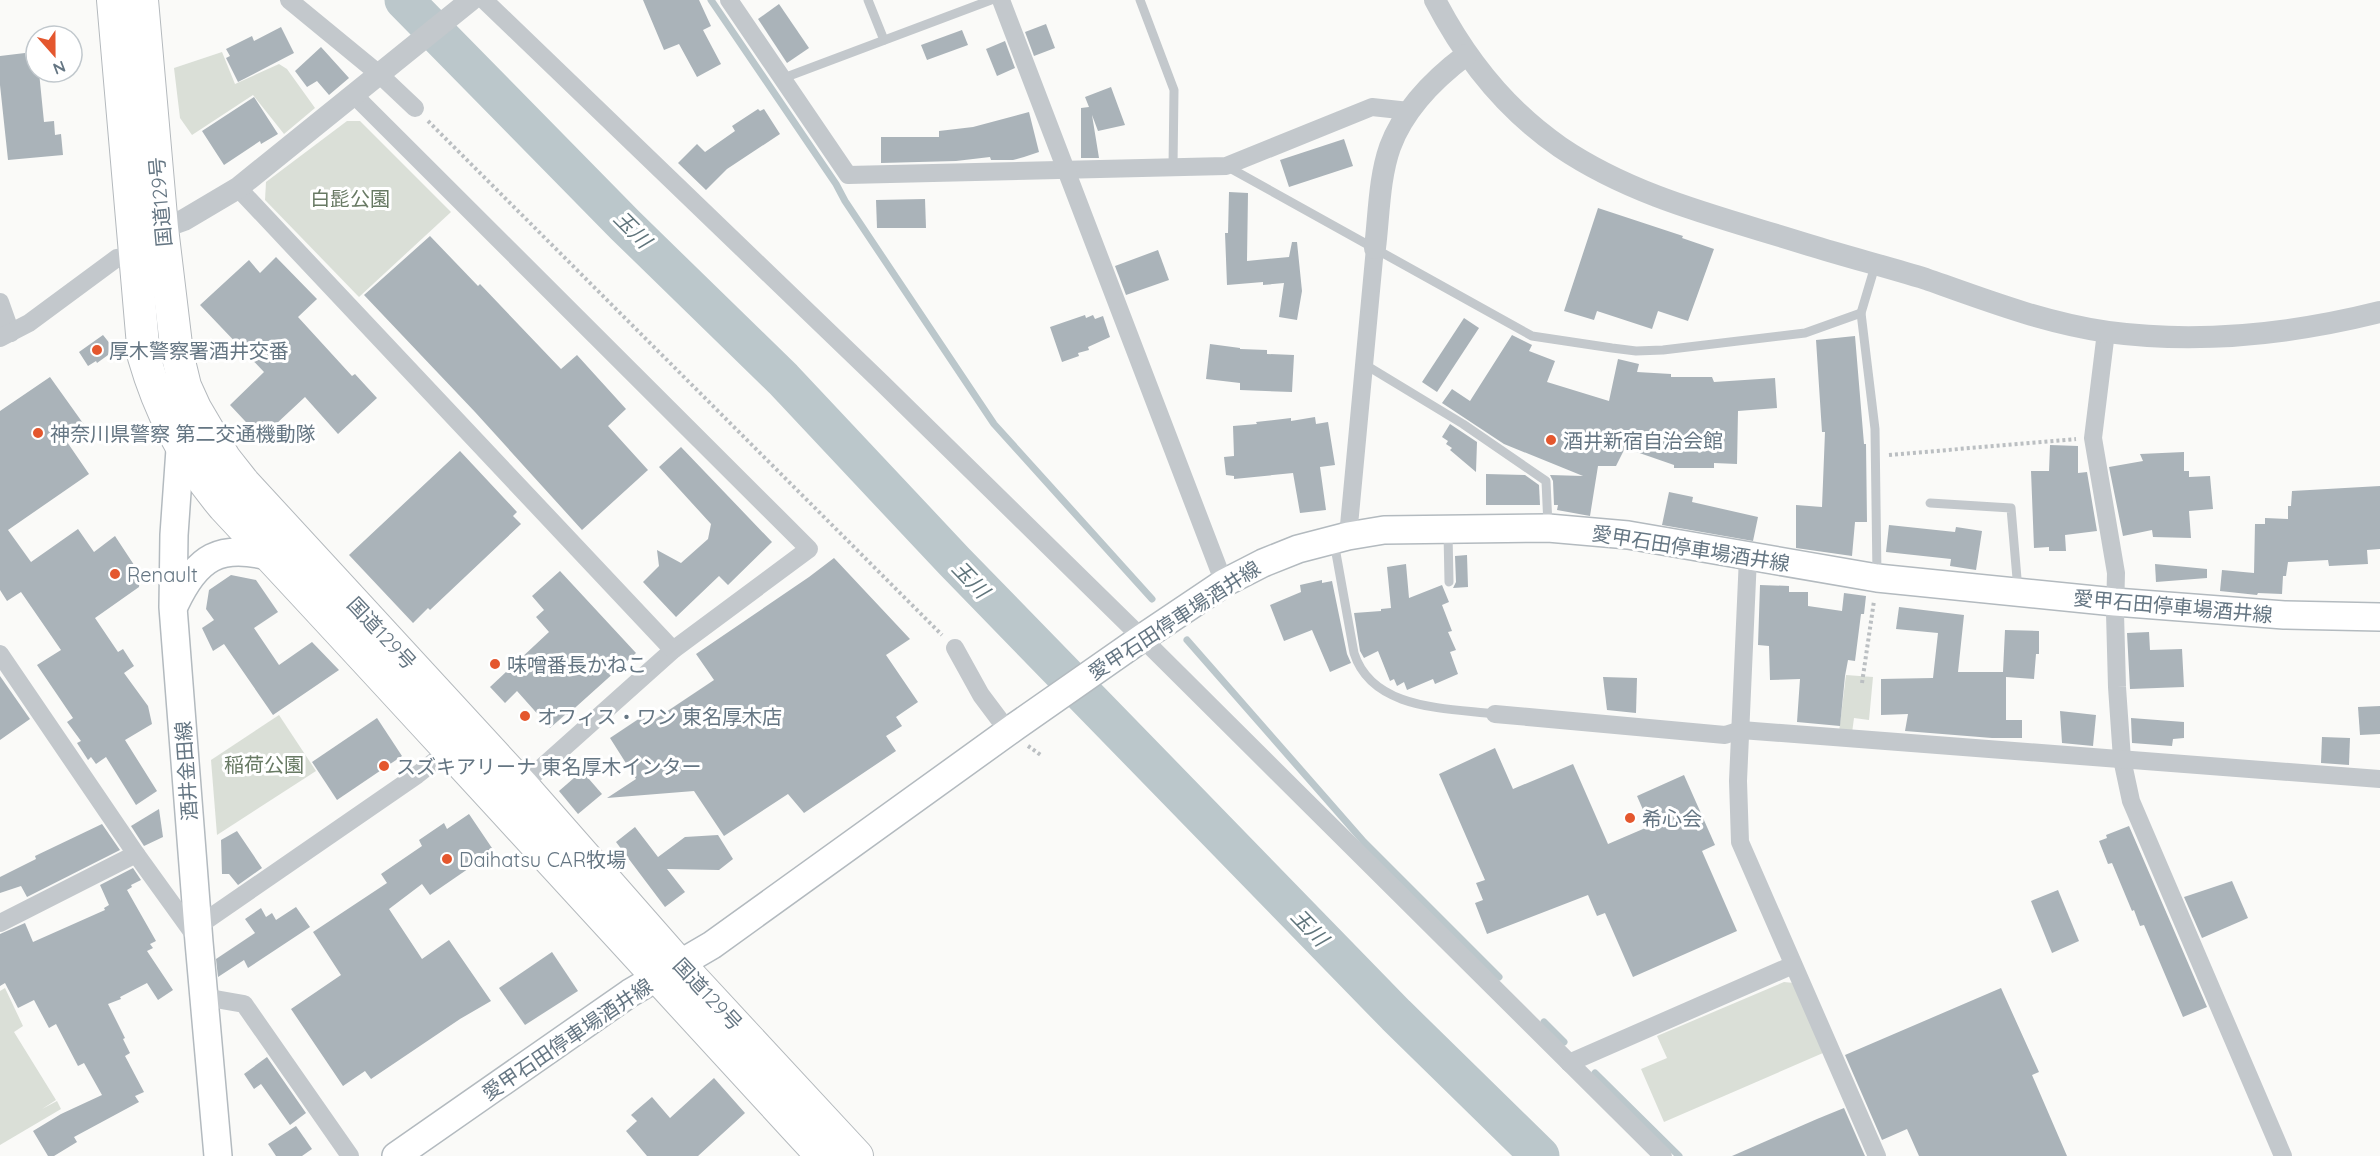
<svg xmlns="http://www.w3.org/2000/svg" width="2380" height="1156" font-family="Quicksand,'Noto Sans JP',sans-serif">
	<style>
		.green { fill: #dadfd7 }
		.lines { fill: none; stroke-linecap: round; stroke-linejoin: round }
		.stream { stroke: #bbc7cb; stroke-width: 7 }
		.river { stroke: #bbc7cb; stroke-width: 39 }
		.building { fill: #aab3b9 }
		.secondary-casing { stroke: #b3babf; stroke-width: 30 }
		.trunk-casing { stroke: #b4b9bd; stroke-width: 34 }
		.path { stroke: #bbbfc2; stroke-width: 4; stroke-dasharray: 3 3; stroke-linecap: butt }
		.service { stroke: #c3c8cc; stroke-width: 9 }
		.minor { stroke: #c3c8cc; stroke-width: 18 }
		.tertiary { stroke: #c3c8cc; stroke-width: 22 }
		.secondary { stroke: #fff; stroke-width: 27 }
		.trunk { stroke: #fff; stroke-width: 32 }
		.poi-dot { fill: #e4572e; stroke: #fff; stroke-width: 2 }
		.labels { text-anchor: middle; dominant-baseline: central; stroke-width: 6; stroke-linejoin: round; paint-order: stroke }
		.park-label { font-size: 20px; fill: #687a64; stroke: #fff }
		.street-label { font-size: 20px; fill: #657683; stroke: #fff }
		.poi-label { font-size: 20px; fill: #657683; stroke: #fff; text-anchor: start }
		.water-label { font-size: 21px; font-style: italic; fill: #60757c; stroke: #fff }
	</style>
	<rect width="100%" height="100%" fill="#fafaf8"/>
	<g class="green">
		<polygon points="222,52 235,84 279,64 287,69 315,108 284,134 253,95 192,135 180,118 174,68"/>
		<polygon points="347,121 360,121 451,212 359,297 265,200 266,182"/>
		<polygon points="1846,675 1873,677 1869,720 1854,718 1852,733 1839,732"/>
		<polygon points="279,715 316,771 217,835 211,760"/>
		<polygon points="1784,982 1794,983 1823,1053 1664,1122 1641,1069 1667,1058 1657,1036"/>
		<polygon points="5,988 23,1026 14,1032 56,1100 42,1109 57,1101 61,1109 0,1145 0,991"/>
	</g>
	<g class="lines">
		<g class="stream">
			<polyline points="711,0 836,184 845,201 994,424 1152,599"/>
			<polyline points="1187,640 1364,842 1499,977"/>
			<polyline points="1544,1022 1564,1042"/>
			<polyline points="1595,1073 1679,1156"/>
		</g>
		<polyline class="river" points="404,0 625,225 783,379 954,561 1396,1015 1540,1156"/>
	</g>
	<g class="building">
		<polygon points="643,0 699,0 711,26 703,30 721,64 697,77 679,44 664,50"/>
		<polygon points="779,4 809,48 787,63 758,19"/>
		<polygon points="1046,24 1055,48 1034,56 1025,32"/>
		<polygon points="281,27 294,53 238,82 226,58 230,56 226,49 252,36 254,41"/>
		<polygon points="962,30 968,45 927,60 921,45"/>
		<polygon points="1005,41 1015,68 997,76 986,49"/>
		<polygon points="321,47 349,78 329,95 317,81 307,87 295,71"/>
		<polygon points="25,53 26,58 36,57 36,72 39,72 44,122 54,121 55,135 61,134 63,155 8,160 0,85 0,56"/>
		<polygon points="1111,87 1125,125 1098,131 1092,115 1099,158 1081,158 1081,108 1089,107 1085,97"/>
		<polygon points="254,97 278,134 261,144 260,141 224,165 202,131"/>
		<polygon points="758,109 760,111 764,109 780,134 727,169 706,190 678,163 697,144 705,152 735,131 732,126"/>
		<polygon points="1029,112 1039,152 1024,157 1013,160 991,160 990,157 956,161 881,163 881,137 939,137 939,131 973,127"/>
		<polygon points="1344,139 1353,166 1289,187 1280,160"/>
		<polygon points="1229,192 1248,193 1247,261 1289,257 1292,242 1297,242 1302,291 1297,320 1279,317 1284,283 1263,285 1263,282 1227,285 1225,233 1228,233"/>
		<polygon points="925,199 926,228 877,228 876,200"/>
		<polygon points="1598,208 1683,236 1682,238 1714,249 1688,321 1658,311 1652,329 1597,311 1594,320 1564,311"/>
		<polygon points="430,236 478,286 480,284 561,369 577,355 626,409 608,426 648,470 582,530 475,412 364,295"/>
		<polygon points="1158,250 1169,280 1126,295 1115,266"/>
		<polygon points="276,257 317,299 298,317 352,376 355,374 377,398 338,434 305,397 261,438 230,405 264,372 200,305 249,260 260,273"/>
		<polygon points="1085,315 1086,318 1093,315 1095,319 1103,316 1110,337 1088,347 1089,350 1078,353 1079,356 1062,362 1050,327"/>
		<polygon points="1464,318 1479,328 1437,392 1422,382"/>
		<polygon points="103,335 115,350 97,363 96,361 88,366 79,352"/>
		<polygon points="1512,335 1532,345 1529,351 1555,361 1547,382 1609,401 1618,359 1639,364 1637,372 1671,374 1671,377 1712,377 1714,382 1775,378 1777,408 1738,411 1737,464 1714,463 1714,468 1674,468 1674,465 1625,448 1616,466 1598,466 1590,516 1557,510 1558,505 1554,505 1553,481 1550,475 1583,476 1504,444 1442,403 1452,389 1470,401"/>
		<polygon points="1855,336 1864,444 1866,444 1867,522 1855,522 1852,556 1796,548 1796,505 1822,507 1825,432 1822,432 1816,340"/>
		<polygon points="1210,344 1240,348 1240,349 1267,350 1267,354 1294,355 1292,392 1240,390 1240,383 1206,379"/>
		<polygon points="50,377 85,426 65,439 89,474 8,530 31,562 78,529 94,552 115,536 140,574 139,587 95,618 118,652 123,649 134,666 124,673 148,706 152,724 125,740 157,791 136,805 106,757 96,764 91,757 88,760 77,743 81,741 67,722 73,718 37,665 61,650 21,592 7,601 0,590 0,411"/>
		<polygon points="1315,417 1316,424 1328,422 1335,465 1320,467 1326,510 1300,513 1293,473 1234,479 1234,476 1226,475 1224,457 1234,456 1233,426 1257,424 1256,422 1291,418 1291,421"/>
		<polygon points="1450,424 1477,442 1476,472 1450,450 1452,448 1446,444 1448,441 1442,437"/>
		<polygon points="2050,445 2078,446 2078,473 2087,472 2097,531 2065,535 2066,551 2049,551 2049,547 2034,548 2031,471 2049,471"/>
		<polygon points="681,447 772,542 728,585 719,576 676,617 643,582 659,566 657,550 681,563 708,539 711,524 659,467"/>
		<polygon points="460,451 517,512 513,516 521,524 430,610 428,608 413,623 349,555"/>
		<polygon points="2184,452 2184,471 2189,471 2189,477 2210,476 2213,509 2189,511 2191,538 2153,537 2152,530 2123,536 2109,467 2143,461 2140,454"/>
		<polygon points="1486,474 1525,475 1539,485 1540,505 1486,505"/>
		<polygon points="2380,486 2380,549 2367,550 2368,564 2329,566 2328,560 2288,562 2286,576 2283,576 2282,594 2258,593 2257,595 2220,591 2222,570 2254,573 2255,524 2265,524 2265,518 2288,519 2288,506 2291,506 2292,491"/>
		<polygon points="1669,492 1693,497 1692,502 1758,517 1753,541 1662,525"/>
		<polygon points="1889,525 1955,532 1956,527 1982,531 1976,570 1950,566 1951,559 1886,552"/>
		<polygon points="1467,555 1468,587 1453,588 1456,582 1455,556"/>
		<polygon points="834,558 910,639 886,655 918,702 896,717 902,726 886,736 896,751 804,813 788,794 724,836 694,791 607,798 636,779 610,738 643,716 648,724 714,680 696,654 809,577"/>
		<polygon points="1406,564 1409,598 1442,585 1449,602 1442,605 1452,631 1448,632 1456,650 1450,652 1458,674 1435,684 1433,679 1407,690 1404,682 1397,686 1394,679 1390,681 1378,651 1364,658 1360,651 1354,613 1381,611 1381,609 1391,608 1387,567"/>
		<polygon points="2155,564 2207,569 2207,578 2156,582"/>
		<polygon points="560,571 636,653 567,715 566,714 550,728 517,691 505,703 490,687 549,632 536,617 544,610 532,596"/>
		<polygon points="231,575 256,580 278,612 254,628 279,665 312,642 339,670 273,715 224,644 213,651 202,628 214,620 206,609 209,590"/>
		<polygon points="1322,580 1322,583 1332,581 1347,654 1351,663 1330,672 1312,630 1284,641 1270,605 1301,592 1300,585"/>
		<polygon points="1760,585 1789,586 1789,592 1808,592 1808,606 1842,611 1844,593 1866,596 1864,614 1861,614 1855,661 1848,660 1845,676 1840,726 1797,722 1800,679 1770,680 1769,646 1758,645"/>
		<polygon points="1899,607 1964,615 1958,672 2003,672 2005,630 2039,631 2039,654 2036,654 2034,679 2006,677 2006,720 2022,720 2022,738 1992,738 1905,731 1908,714 1881,715 1881,679 1933,678 1938,633 1896,629"/>
		<polygon points="2149,632 2150,650 2182,649 2184,687 2130,689 2127,633"/>
		<polygon points="0,676 30,719 0,740"/>
		<polygon points="1603,677 1637,678 1636,713 1607,710"/>
		<polygon points="2380,706 2380,734 2360,735 2358,707"/>
		<polygon points="2060,711 2096,715 2093,746 2062,743"/>
		<polygon points="377,718 402,756 337,800 312,762"/>
		<polygon points="2131,718 2184,722 2184,738 2173,739 2172,746 2132,743"/>
		<polygon points="2322,737 2350,738 2349,765 2321,763"/>
		<polygon points="1495,748 1513,789 1573,764 1608,844 1650,826 1637,796 1684,775 1715,845 1702,851 1737,931 1633,977 1605,913 1597,916 1588,895 1487,934 1475,903 1483,900 1476,883 1485,880 1439,774"/>
		<polygon points="582,771 602,794 578,814 559,791"/>
		<polygon points="159,809 163,837 144,846 131,826"/>
		<polygon points="469,814 494,851 430,895 422,884 389,909 422,959 449,940 491,1001 460,1019 371,1079 365,1071 343,1086 291,1009 341,975 313,932 387,883 381,874 422,846 419,840 444,823 447,829"/>
		<polygon points="102,824 120,850 27,897 21,886 0,893 0,877 36,859 35,856"/>
		<polygon points="2129,826 2207,1007 2183,1017 2144,925 2140,926 2134,910 2132,911 2112,863 2108,864 2099,841 2107,838 2106,835"/>
		<polygon points="635,827 658,857 685,837 718,835 733,859 719,870 667,869 685,892 665,907 616,842"/>
		<polygon points="237,831 262,868 238,885 229,874 222,874 221,840"/>
		<polygon points="133,868 141,880 131,885 132,887 127,890 156,941 150,944 153,948 147,951 173,990 158,1000 147,983 120,997 121,999 108,1004 125,1038 123,1039 130,1053 125,1056 144,1092 135,1096 139,1102 74,1137 77,1142 54,1156 48,1156 33,1131 61,1114 102,1095 84,1063 78,1066 56,1024 49,1028 34,1000 18,1008 5,983 0,986 0,934 25,923 33,942 105,910 104,908 109,905 100,885"/>
		<polygon points="2232,881 2248,918 2202,938 2184,897"/>
		<polygon points="2058,890 2079,941 2052,953 2031,901"/>
		<polygon points="296,907 310,927 248,968 244,960 218,977 216,959 255,933 245,919 261,908 266,917 272,913 276,920"/>
		<polygon points="552,952 578,991 525,1025 499,988"/>
		<polygon points="2001,988 2039,1072 2032,1075 2067,1156 1919,1156 1907,1129 1882,1140 1845,1055"/>
		<polygon points="267,1057 306,1113 290,1125 261,1084 254,1089 244,1074"/>
		<polygon points="714,1078 745,1113 698,1156 647,1156 626,1131 637,1121 631,1115 652,1097 670,1118"/>
		<polygon points="1844,1108 1865,1156 1732,1156 1817,1119"/>
		<polygon points="296,1126 312,1149 302,1156 276,1156 268,1144"/>
	</g>
	<g class="lines">
		<defs>
			<g id="secondary">
				<polyline points="181,435 174,535 173,607 199,942 218,1156"/>
				<path d="M175 604C197 557 220 543 271 557"/>
				<polyline points="396,1156 630,993 712,945 1016,726 1142,638 1224,583 1263,563 1298,549 1348,536 1384,530 1548,528 1628,535 1877,578 2115,602 2284,615 2380,617"/>
			</g>
			<g id="trunk">
				<path d="M113 0 144 357C160 413 186 462 224 507 425 722 622 939 822 1156"/>
				<polyline points="142,0 162,228 177,353 185,386 195,408 225,459 244,483 522,785 680,965 857,1156"/>
			</g>
		</defs>
		<use href="#secondary" class="secondary-casing"/>
		<use href="#trunk" class="trunk-casing"/>
		<g class="path">
			<polyline points="428,121 942,635"/>
			<polyline points="1889,455 2076,439"/>
			<polyline points="1862,683 1874,601"/>
			<polyline points="1028,746 1042,756"/>
		</g>
		<g class="service">
			<polyline points="868,0 884,40"/>
			<polyline points="1140,0 1174,90 1173,167"/>
			<polyline points="781,79 991,0"/>
			<polyline points="1228,167 1532,336 1612,348 1636,351 1663,350 1805,333 1861,313"/>
			<polyline points="1875,266 1861,313 1875,429 1877,576"/>
			<polyline points="1364,364 1463,424 1546,481 1548,526"/>
			<polyline points="1930,503 2011,508 2018,590"/>
			<polyline points="1448,533 1449,582"/>
			<path d="M1334 542 1354 653C1372 710 1446 708 1495 714"/>
		</g>
		<g class="minor">
			<polyline points="289,0 379,74 415,108"/>
			<polyline points="484,0 882,383 1142,638 1663,1156"/>
			<polyline points="729,0 848,175 1226,166 1372,107 1409,111"/>
			<polyline points="1001,0 1224,583"/>
			<polyline points="354,95 809,549 673,650 522,785"/>
			<polyline points="238,188 673,650"/>
			<polyline points="0,302 11,333"/>
			<polyline points="2106,332 2093,438 2116,573 2115,613 2117,687 2122,759 2131,801 2283,1156"/>
			<polyline points="0,338 29,323 117,258 134,256"/>
			<polyline points="1348,536 1375,248"/>
			<polyline points="1748,557 1738,781 1740,842 1877,1156"/>
			<polyline points="955,648 981,695 1008,731"/>
			<polyline points="0,654 136,854 198,940"/>
			<polyline points="1495,714 1725,735 1741,730 2380,779"/>
			<polyline points="0,923 136,854"/>
			<polyline points="198,926 417,775 450,749"/>
			<polyline points="204,997 244,1004 350,1156"/>
			<polyline points="1569,1063 1793,965"/>
		</g>
		<g class="tertiary">
			<path d="M1435 0C1465 58 1505 109 1560 147 1635 198 1724 218 1809 245 1848 257 1887 267 1926 279 1985 300 2045 323 2108 332 2198 344 2292 334 2380 312"/>
			<polyline points="162,228 184,220 238,188 471,0"/>
			<path d="M1375 248C1379 215 1379 178 1390 147 1404 109 1434 79 1466 55"/>
		</g>
		<use href="#secondary" class="secondary"/>
		<use href="#trunk" class="trunk"/>
	</g>
	<g class="poi-dot">
		<circle cx="97" cy="350" r="6"/>
		<circle cx="38" cy="433" r="6"/>
		<circle cx="1551" cy="440" r="6"/>
		<circle cx="115" cy="574" r="6"/>
		<circle cx="495" cy="664" r="6"/>
		<circle cx="525" cy="716" r="6"/>
		<circle cx="384" cy="766" r="6"/>
		<circle cx="1630" cy="818" r="6"/>
		<circle cx="447" cy="859" r="6"/>
	</g>
	<g class="labels">
		<g class="park-label">
			<text x="350" y="198">白髭公園</text>
			<text x="264" y="764">稲荷公園</text>
		</g>
		<g class="street-label">
			<text transform="translate(160 202) rotate(-95)">国道129号</text>
			<text transform="translate(1691 548) rotate(9)">愛甲石田停車場酒井線</text>
			<text transform="translate(2173 606) rotate(5)">愛甲石田停車場酒井線</text>
			<text transform="translate(1174 620) rotate(-33)">愛甲石田停車場酒井線</text>
			<text transform="translate(382 633) rotate(47)">国道129号</text>
			<text transform="translate(186 771) rotate(-94)">酒井金田線</text>
			<text transform="translate(708 994) rotate(47)">国道129号</text>
			<text transform="translate(567 1039) rotate(-34)">愛甲石田停車場酒井線</text>
		</g>
		<g class="poi-label">
			<text x="109" y="350">厚木警察署酒井交番</text>
			<text x="50" y="433">神奈川県警察 第二交通機動隊</text>
			<text x="1563" y="440">酒井新宿自治会館</text>
			<text x="127" y="574">Renault</text>
			<text x="507" y="664">味噌番長かねこ</text>
			<text x="537" y="716">オフィス・ワン 東名厚木店</text>
			<text x="396" y="766">スズキアリーナ 東名厚木インター</text>
			<text x="1642" y="818">希心会</text>
			<text x="459" y="859">Daihatsu CAR牧場</text>
		</g>
		<g class="water-label">
			<text transform="translate(633 229) rotate(45)">玉川</text>
			<text transform="translate(971 579) rotate(46)">玉川</text>
			<text transform="translate(1310 927) rotate(46)">玉川</text>
		</g>
	</g>
	<g transform="translate(54 54) rotate(159)"><circle r="28" fill="#ffffff" stroke="#c1c8cd" stroke-width="1.5"/>
	<path d="M0-4.5L10 22L0 15L-10 22Z" fill="#e4572e"/>
	<text y="-9" font-size="16" font-weight="bold" text-anchor="middle" fill="#657683">N</text>
	</g>
</svg>
